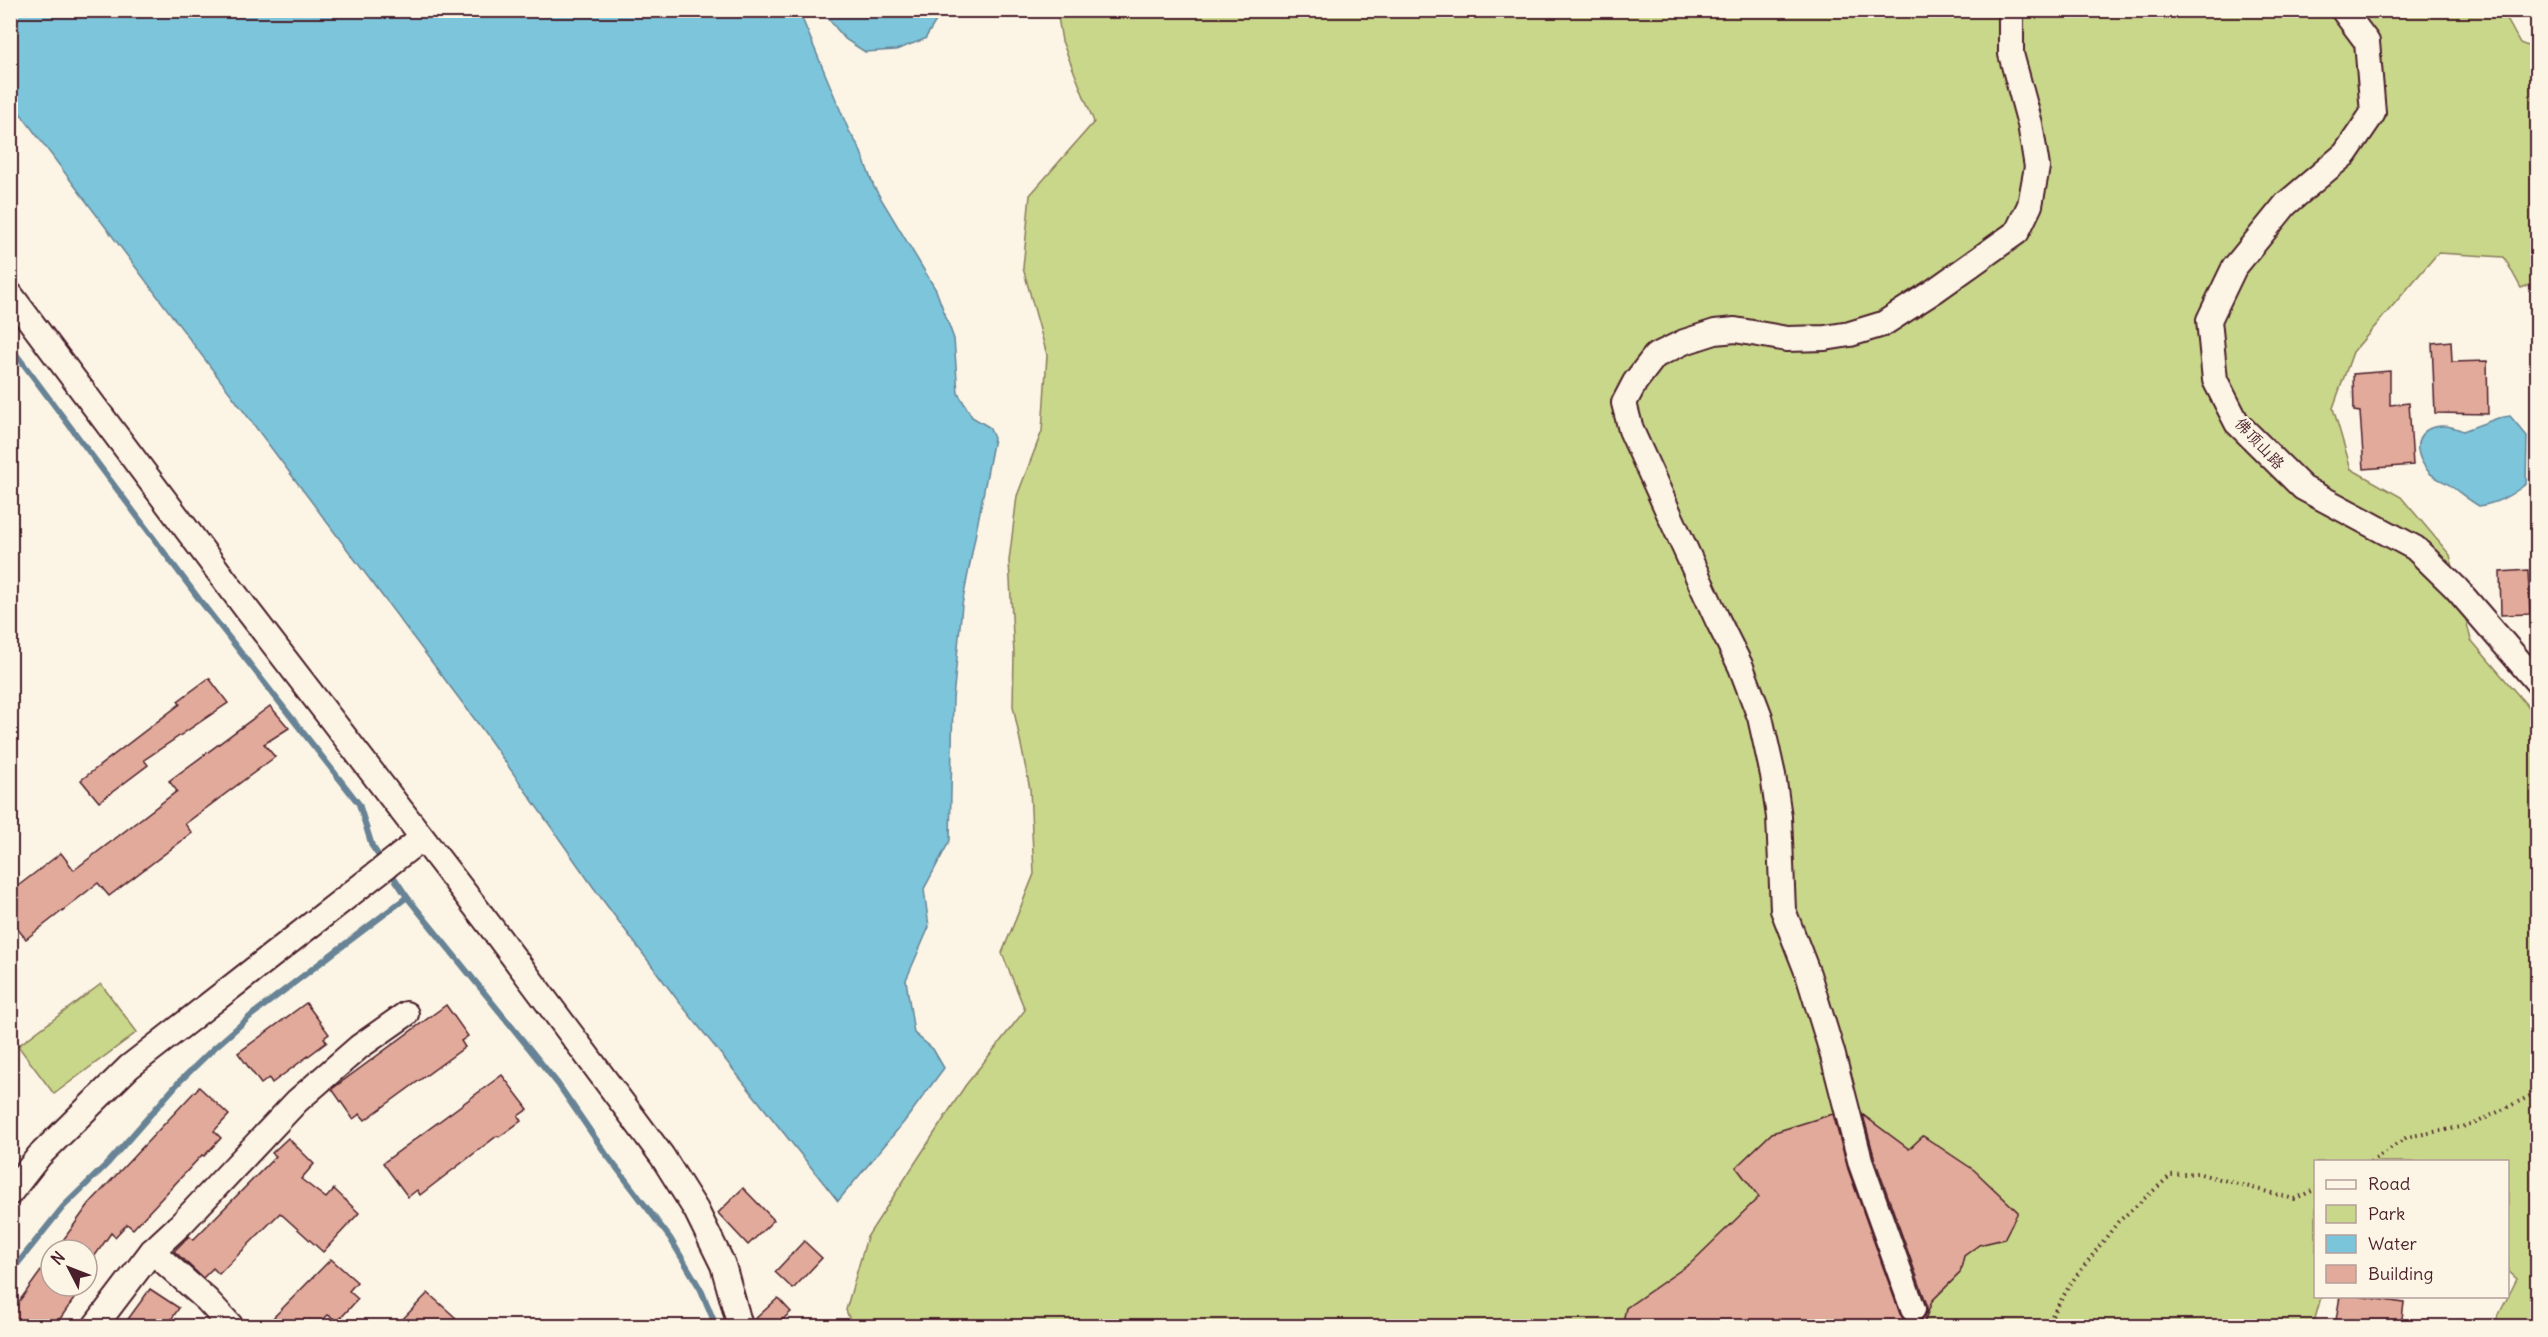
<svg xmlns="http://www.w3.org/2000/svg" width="2548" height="1337" font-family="Delius,'LXGW WenKai TC',sans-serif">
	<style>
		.green { fill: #c9d78a; stroke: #8a7b5a; stroke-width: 1.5 }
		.water { fill: #7bc5db; stroke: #678395; stroke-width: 1.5 }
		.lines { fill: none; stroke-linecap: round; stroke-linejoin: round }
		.stream { stroke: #678395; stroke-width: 6 }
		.building { fill: #e2aa9a; stroke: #4a1f2b; stroke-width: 1.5 }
		.minor-casing { stroke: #4a1f2b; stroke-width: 28 }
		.path { stroke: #4a1f2b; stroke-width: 4; stroke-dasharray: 1.5 4.5; stroke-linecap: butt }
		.minor { stroke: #fcf5e5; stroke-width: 24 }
		.labels { text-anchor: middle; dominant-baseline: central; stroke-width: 5; stroke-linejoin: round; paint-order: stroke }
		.street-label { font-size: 16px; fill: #4a1f2b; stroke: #fcf5e5 }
	</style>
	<rect width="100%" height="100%" fill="#fcf5e5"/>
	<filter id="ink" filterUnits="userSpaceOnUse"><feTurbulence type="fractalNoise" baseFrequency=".0167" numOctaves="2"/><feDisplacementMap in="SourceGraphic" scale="12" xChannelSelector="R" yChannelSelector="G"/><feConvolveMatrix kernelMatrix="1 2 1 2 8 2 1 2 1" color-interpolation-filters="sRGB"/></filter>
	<g filter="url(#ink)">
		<g class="green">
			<polygon points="2502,10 2520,43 2537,50 2537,282 2521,288 2504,257 2438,253 2353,352 2333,408 2351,469 2401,497 2450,555 2471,640 2537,717 2537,1326 2493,1326 2517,1279 2508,1271 2508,1162 2316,1162 2316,1296 2321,1297 2313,1326 852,1326 846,1310 867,1237 965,1086 1025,1010 1002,953 1034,874 1030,789 1013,706 1014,654 1009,561 1017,496 1042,431 1047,355 1023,268 1030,195 1094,122 1062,41 1057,11"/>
			<polygon points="101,984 137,1032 54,1094 18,1046"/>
		</g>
		<g class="water">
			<polygon points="10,11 799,11 849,131 859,147 874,187 936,290 954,339 958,393 972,417 989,427 994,438 962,605 953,699 950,840 924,889 929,927 906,980 914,1033 933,1049 944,1068 904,1122 838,1201 676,998 596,891 482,729 11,101"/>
			<polygon points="822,11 942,11 925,39 896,50 865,52 845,39"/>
			<path d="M2510 416 2527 436 2526 484C2510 496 2498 503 2479 506 2467 499 2458 491 2448 484 2441 480 2432 477 2428 471 2403 440 2427 415 2463 431L2498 418Z"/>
		</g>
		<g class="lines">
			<g class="stream">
				<polyline points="10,346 202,603 359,804 372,846 383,862"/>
				<polyline points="389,870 407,897 558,1084 606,1154 670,1238 701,1290 716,1326"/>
				<polyline points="10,1273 63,1207 108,1163 179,1082 213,1049 253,1014 407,897"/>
			</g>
		</g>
		<g class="building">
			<polygon points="2451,341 2452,362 2487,361 2488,414 2435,413 2432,343"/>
			<polygon points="2390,371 2390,405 2409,403 2413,465 2364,469 2360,412 2354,411 2353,374"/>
			<polygon points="2528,570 2530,614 2501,615 2500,572"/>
			<polygon points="209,678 228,703 144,760 148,765 99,802 81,780 180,704 178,701"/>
			<polygon points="270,706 289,728 264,744 275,757 185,824 192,833 109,896 98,883 26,939 10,920 10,892 61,853 74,870 177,791 169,781"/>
			<polygon points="306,1003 329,1034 324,1038 327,1042 272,1083 269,1078 261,1084 238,1053"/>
			<polygon points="446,1005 468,1036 461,1041 465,1047 365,1120 360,1114 353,1119 332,1089"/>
			<polygon points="502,1075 528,1109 518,1116 521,1121 499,1137 497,1136 420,1195 417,1190 408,1197 383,1163"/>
			<polygon points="199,1087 229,1115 214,1131 221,1138 204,1156 202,1155 133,1229 127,1224 115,1237 111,1233 87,1267 87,1250 56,1250 89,1204"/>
			<polygon points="1833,1114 1848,1169 1900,1314 1904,1320 1911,1323 1918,1322 1927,1312 1927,1305 1875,1160 1863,1115 1909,1149 1923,1136 1974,1170 2018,1212 2004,1239 1979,1245 1964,1256 1960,1273 1932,1301 1923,1326 1622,1326 1626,1308 1691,1263 1759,1197 1736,1167 1772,1133"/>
			<polygon points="288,1138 314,1164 301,1179 326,1198 334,1189 359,1213 323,1252 280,1213 219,1274 213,1268 203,1278 174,1251 189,1236 193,1240 276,1156 272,1153"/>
			<polygon points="743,1188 774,1220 748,1245 718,1213"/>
			<polygon points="804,1241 822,1258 793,1289 775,1272"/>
			<polygon points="51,1257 51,1286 83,1286 55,1326 10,1326 10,1314"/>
			<polygon points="331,1259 357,1282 349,1291 358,1299 338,1321 328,1315 316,1326 265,1326"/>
			<polygon points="150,1289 179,1308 167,1326 123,1326"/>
			<polygon points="428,1293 456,1318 448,1326 396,1326"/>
			<polygon points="2340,1296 2357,1296 2404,1303 2401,1326 2335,1326"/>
			<polygon points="778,1298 791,1312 775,1326 754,1326 753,1321"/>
		</g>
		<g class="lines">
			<defs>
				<g id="minor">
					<polyline points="2343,10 2367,42 2373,113 2345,154 2286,204 2234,268 2209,320 2215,380 2237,423 2303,488 2415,548 2456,588 2538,683"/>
					<polyline points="10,294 245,607 494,931 662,1156 696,1210 723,1265 740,1326"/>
					<polyline points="10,1193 39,1156 129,1067 421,839"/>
					<polyline points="152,1251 207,1300 231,1326"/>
					<polyline points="1913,1309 1861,1164 1832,1052 1808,974 1783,910 1779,817 1773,775 1760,717 1741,667 1718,621 1631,430 1624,403 1635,382 1655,356 1684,342 1715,332 1735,330 1787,339 1825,338 1850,334 1883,324 1934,291 2017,232 2030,205 2037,167 2030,124 2011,54 2011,10"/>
					<polyline points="95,1326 152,1251 181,1224 297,1101 359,1047 406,1014"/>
				</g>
			</defs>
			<use href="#minor" class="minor-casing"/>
			<g class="path">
				<polyline points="2370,1162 2407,1137 2472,1125 2538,1092"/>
				<polyline points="2046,1326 2071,1283 2118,1222 2171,1175 2197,1173 2294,1199 2316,1189"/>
			</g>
			<use href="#minor" class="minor"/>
		</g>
	</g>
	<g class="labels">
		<g class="street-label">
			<text transform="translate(2260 443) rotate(47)">佛顶山路</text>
		</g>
	</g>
	<rect width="2548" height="1337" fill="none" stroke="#fcf5e5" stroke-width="36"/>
	<rect x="18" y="18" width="2512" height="1301" fill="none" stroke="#4a1f2b" stroke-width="2" filter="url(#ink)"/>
	<rect x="2314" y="1160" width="195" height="138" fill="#fcf5e5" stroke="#b59f9b" stroke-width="1.5"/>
	<rect x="2326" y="1180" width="30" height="9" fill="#fcf5e5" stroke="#b59f9b" stroke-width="1.5"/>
	<text x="2368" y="1190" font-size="18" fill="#4a1f2b">Road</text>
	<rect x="2326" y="1205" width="30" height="18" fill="#c9d78a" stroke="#b59f9b" stroke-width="1.5"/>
	<text x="2368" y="1220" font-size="18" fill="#4a1f2b">Park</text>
	<rect x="2326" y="1235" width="30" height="18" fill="#7bc5db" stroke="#b59f9b" stroke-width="1.5"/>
	<text x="2368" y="1250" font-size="18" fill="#4a1f2b">Water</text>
	<rect x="2326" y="1265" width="30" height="18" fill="#e2aa9a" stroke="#b59f9b" stroke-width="1.5"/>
	<text x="2368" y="1280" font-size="18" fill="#4a1f2b">Building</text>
	<g transform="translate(69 1268) rotate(312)"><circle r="28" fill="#fcf5e5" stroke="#b59f9b" stroke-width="1.5"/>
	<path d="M0-4.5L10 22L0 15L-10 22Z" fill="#4a1f2b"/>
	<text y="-9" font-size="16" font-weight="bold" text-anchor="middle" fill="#4a1f2b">N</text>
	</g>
</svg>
